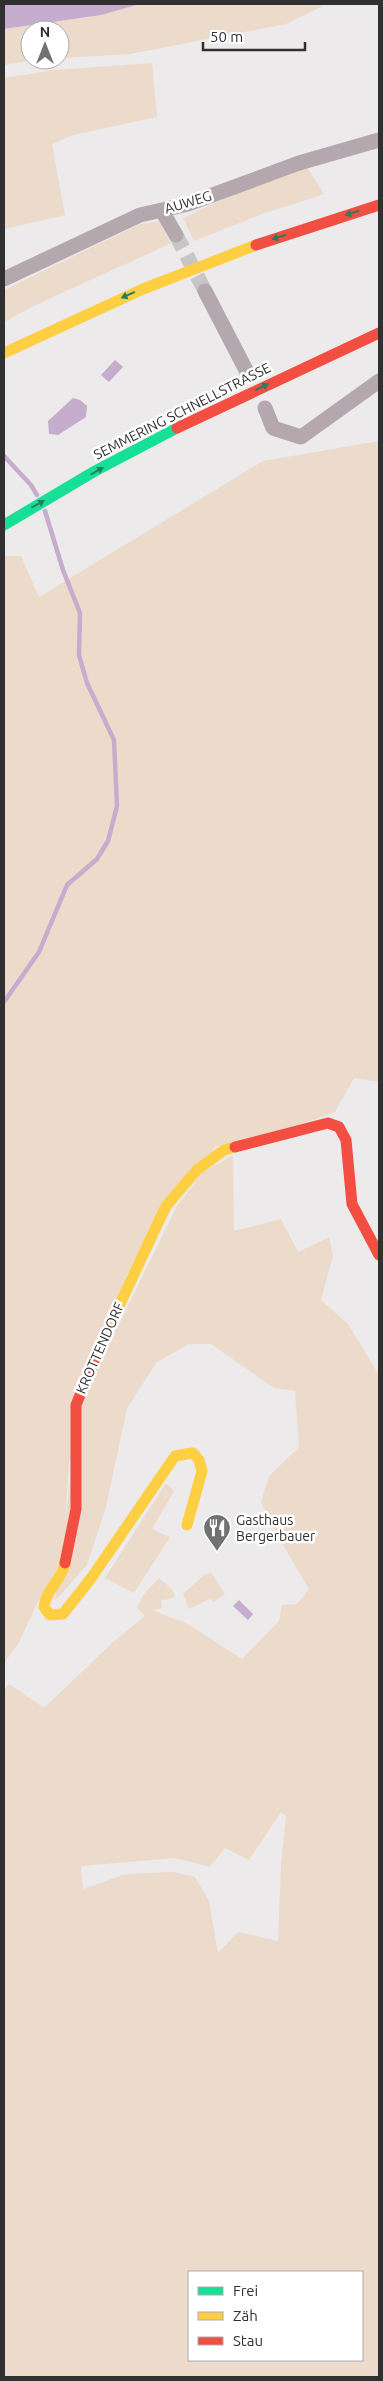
<svg xmlns="http://www.w3.org/2000/svg" width="383" height="2381" font-family="Ubuntu,sans-serif">
	<style>
		.green { fill: #ecdbca; fill-rule: evenodd }
		.water { fill: #c6accd }
		.lines { fill: none; stroke-linecap: round; stroke-linejoin: round }
		.stream { stroke: #c6accd; stroke-width: 4.5 }
		.street-tunnel { stroke: #c7c5c5; stroke-width: 15; stroke-dasharray: 15 8; stroke-linecap: butt }
		.street { stroke: #b5a7ae; stroke-width: 15 }
		.fast { stroke: #16e098; stroke-width: 11 }
		.slow { stroke: #ffcf43; stroke-width: 11 }
		.jam { stroke: #f24e42; stroke-width: 11 }
		.oneway { fill: #257f5f }
		.labels { text-anchor: middle; dominant-baseline: central; stroke-width: 5; stroke-linejoin: round; paint-order: stroke }
		.street-label { font-size: 14px; fill: #313030; stroke: #fff }
		.poi-label { font-size: 14px; fill: #313030; stroke: #fff; text-anchor: start }
	</style>
	<rect width="100%" height="100%" fill="#eceaea"/>
	<g class="green">
		<polygon points="140,4 327,4 286,24 130,54 60,58 60,30 30,30 30,60 36,60 4,65 4,29 101,15"/>
		<polygon points="152,63 157,117 73,135 52,144 65,215 4,229 4,78 54,70"/>
		<polygon points="307,167 324,194 262,214 194,241 183,218 234,194"/>
		<path d="M159 221 171 243C116 270 58 292 4 322V290L138 225Z"/>
		<polygon points="379,441 379,1082 354,1078 335,1112 294,1127 215,1147 127,1274 69,1462 63,1558 38,1602 18,1644 4,1663 4,556 21,556 39,597 263,461"/>
		<path d="M233 1155 234 1231 281 1219 298 1252 329 1237 333 1255 321 1300 348 1324 379 1375V2377H4V1690L9 1684 44 1708 113 1642 145 1616 137 1608 143 1595 159 1578 171 1588 175 1596 171 1599 161 1600 162 1608 152 1610 188 1624 242 1659 279 1621 282 1605 297 1604 309 1589 280 1540 261 1502 269 1476 299 1447 295 1391 274 1388 211 1344H189L157 1362 127 1408 106 1507 87 1565 55 1601 80 1403 177 1206 202 1173ZM281 1812 286 1816 281 1865 278 1941 238 1932 218 1953 209 1901 195 1877 173 1872 126 1874 83 1889 81 1866 175 1858 210 1867 225 1848 249 1860ZM189 2272H362V2360H189Z"/>
		<polygon points="166,1483 174,1491 152,1529 170,1537 134,1593 105,1578"/>
		<polygon points="211,1572 225,1594 214,1602 210,1599 189,1609 183,1594 204,1575"/>
	</g>
	<g class="water">
		<polygon points="4,4 140,4 101,15 4,29"/>
		<polygon points="115,360 123,367 109,382 101,375"/>
		<polygon points="73,398 80,400 87,406 86,417 58,435 49,434 48,421"/>
		<polygon points="239,1600 253,1614 248,1620 233,1606"/>
	</g>
	<g class="lines">
		<g class="stream">
			<polyline points="4,456 31,485 37,495"/>
			<polyline points="4,1002 39,952 67,885 97,859 108,841 117,806 114,740 87,683 79,655 80,613 63,570 45,511"/>
		</g>
		<polyline class="street-tunnel" points="176,235 205,291"/>
		<g class="street">
			<polyline points="162,211 176,235"/>
			<polyline points="4,279 140,215 188,204 299,163 379,140"/>
			<polyline points="205,291 247,372"/>
			<polyline points="265,408 273,428 301,437 379,381"/>
		</g>
		<polyline class="fast" points="4,525 95,471 177,428"/>
		<g class="slow">
			<polyline points="4,353 143,289 256,245"/>
			<polyline points="97,1353 166,1206 197,1170 224,1150 235,1147"/>
			<path d="M65 1563C62 1580 46 1589 44 1607L50 1615 63 1614 92 1577 175 1456 193 1453 199 1460 202 1471 187 1525"/>
		</g>
		<g class="jam">
			<polyline points="256,245 379,205"/>
			<polyline points="177,428 379,333"/>
			<polyline points="235,1147 328,1123 339,1127 346,1140 352,1204 379,1255"/>
			<polyline points="65,1563 76,1509 76,1405 97,1353"/>
		</g>
	</g>
	<defs><path id="oneway-solid" d="M-6-.8H1V-3.2L6.5 0L1 3.2V.8H-6Z" transform="scale(1.25)"/></defs>
	<g class="oneway">
		<use href="#oneway-solid" transform="translate(352 213) rotate(163)"/>
		<use href="#oneway-solid" transform="translate(279 237) rotate(162)"/>
		<use href="#oneway-solid" transform="translate(128 295) rotate(156)"/>
		<use href="#oneway-solid" transform="translate(262 387) rotate(-25)"/>
		<use href="#oneway-solid" transform="translate(97 471) rotate(-30)"/>
		<use href="#oneway-solid" transform="translate(38 504) rotate(-29)"/>
	</g>
	<defs>
		<symbol id="restaurant-pin" viewBox="-11 -11 22 30"><path d="M0 17L-7.5 6A9.5 9.5 0 1 1 7.5 6Z" fill="#727171" stroke="#fff"/><path d="M-5-6h1v4h1v-4h1v4h1v-4h1v5L-1.5 .5V6h-2V.5L-5-1ZM5-6V6H3V1.5H1.5Q1.5-4 5-6Z" fill="#fff"/></symbol>
	</defs>
	<g fill-rule="evenodd">
		<use href="#restaurant-pin" x="201" y="1512" width="32" height="43"/>
	</g>
	<g class="labels">
		<g class="street-label">
			<text transform="translate(188 202) rotate(-17)">AUWEG</text>
			<text transform="translate(182 411) rotate(-27)">SEMMERING SCHNELLSTRASSE</text>
			<text transform="translate(100 1348) rotate(-66)">KROTTENDORF</text>
		</g>
		<g class="poi-label">
			<text x="236" y="1520">Gasthaus<tspan x="236" dy="16">Bergerbauer</tspan></text>
		</g>
	</g>
	<rect width="383" height="2381" fill="none" stroke="#313030" stroke-width="10"/>
	<rect x="188" y="2271" width="175" height="90" fill="#ffffff" stroke="#adacac"/>
	<rect x="198" y="2287" width="25" height="8" fill="#16e098" stroke="#adacac"/>
	<text x="233" y="2296" font-size="15" fill="#313030">Frei</text>
	<rect x="198" y="2312" width="25" height="8" fill="#ffcf43" stroke="#adacac"/>
	<text x="233" y="2321" font-size="15" fill="#313030">Zäh</text>
	<rect x="198" y="2337" width="25" height="8" fill="#f24e42" stroke="#adacac"/>
	<text x="233" y="2346" font-size="15" fill="#313030">Stau</text>
	<g transform="translate(45 45)"><circle r="24" fill="#ffffff" stroke="#adacac"/>
	<path d="M0-4L9 19L0 12L-9 19Z" fill="#727171"/>
	<text y="-8" font-size="14" font-weight="bold" text-anchor="middle" fill="#313030">N</text>
	</g>
	<path d="M203 42v8h102v-8" fill="none" stroke="#313030" stroke-width="2.5"/>
	<text x="210" y="42" font-size="15" fill="#313030" stroke="#ffffff" stroke-width="4" paint-order="stroke">50 m</text>
</svg>
